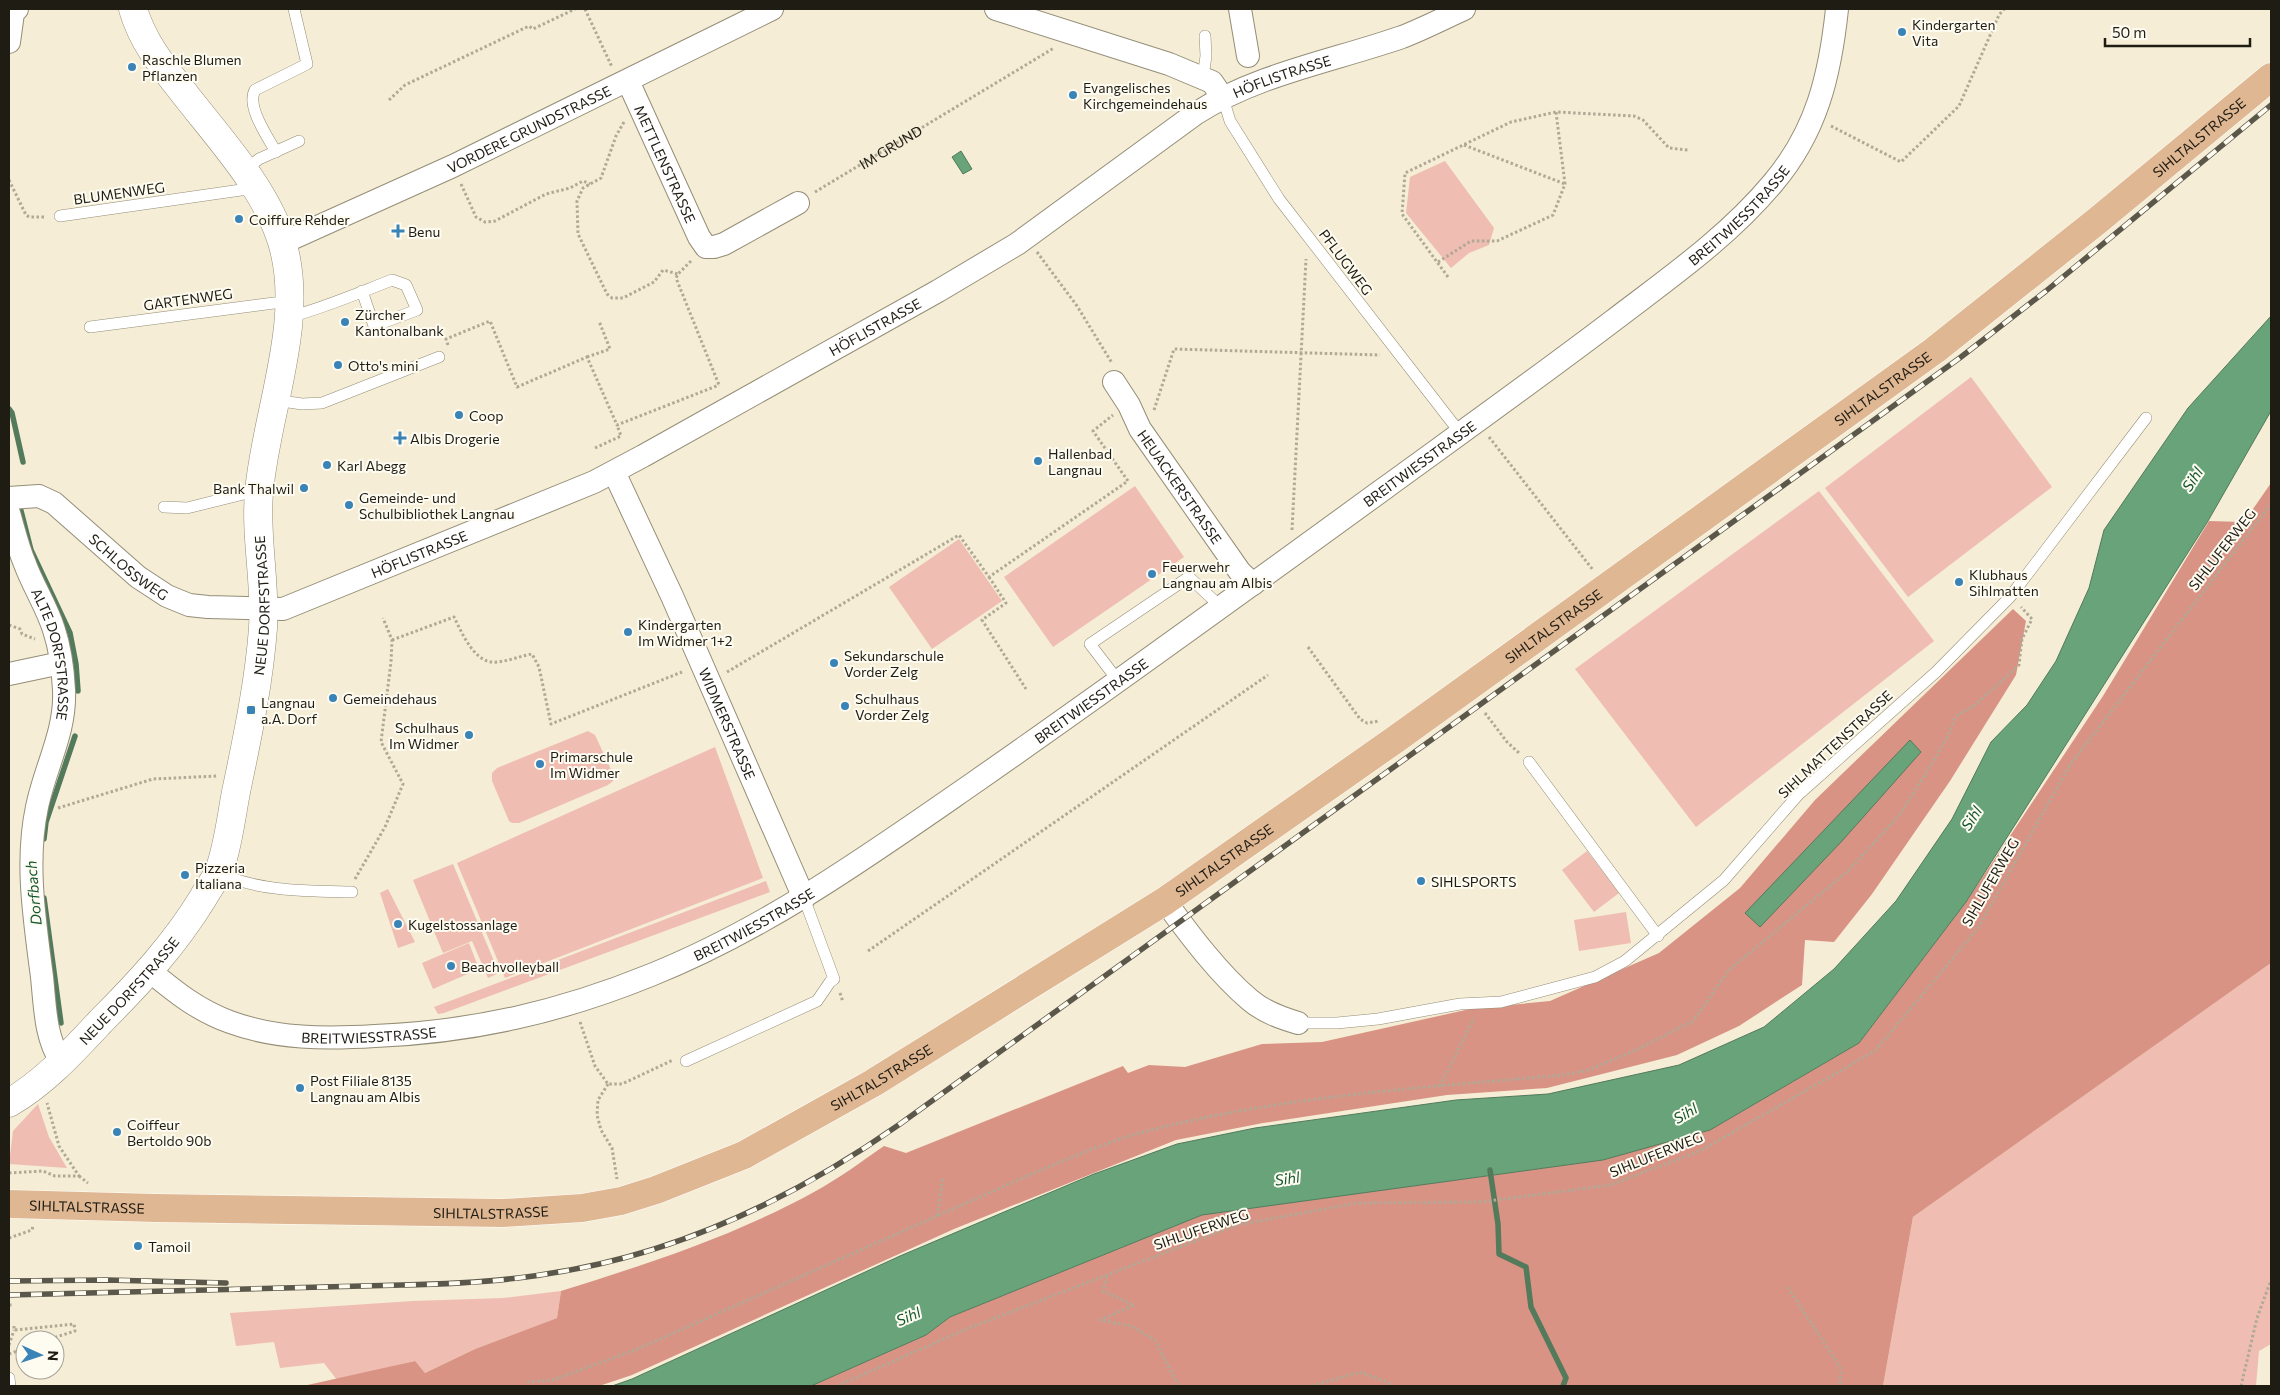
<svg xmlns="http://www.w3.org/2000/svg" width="2280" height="1395" font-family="Commissioner,sans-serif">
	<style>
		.green { fill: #efbdb2 }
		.forest { fill: #d99384 }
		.water { fill: #68a379; stroke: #527a5b }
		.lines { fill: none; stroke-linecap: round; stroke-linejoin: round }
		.stream { stroke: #527a5b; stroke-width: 5.5 }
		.lane-casing { stroke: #948d77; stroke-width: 12 }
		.street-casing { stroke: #948d77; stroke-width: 24 }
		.secondary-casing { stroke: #948d77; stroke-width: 29 }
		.primary-casing { stroke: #fff; stroke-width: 29 }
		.path { stroke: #b0a996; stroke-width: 3; stroke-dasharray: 2.5 2.5; stroke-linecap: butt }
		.lane { stroke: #fff; stroke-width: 11 }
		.street { stroke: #fff; stroke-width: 22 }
		.secondary { stroke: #fff; stroke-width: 28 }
		.primary { stroke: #dfb792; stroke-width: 28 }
		.rail-casing { stroke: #5b574a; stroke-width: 5.5 }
		.rail { stroke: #fefbf1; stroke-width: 4; stroke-dasharray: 11; stroke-linecap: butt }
		.poi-dot { fill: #3983b7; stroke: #fefbf1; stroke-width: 2 }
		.labels { text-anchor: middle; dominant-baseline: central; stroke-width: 4; stroke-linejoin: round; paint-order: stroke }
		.poi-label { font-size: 14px; fill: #1f1c14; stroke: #fefbf1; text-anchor: start }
		.street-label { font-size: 14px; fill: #1f1c14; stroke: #fefbf1 }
		.water-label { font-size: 15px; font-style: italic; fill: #14582f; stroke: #fefbf1 }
	</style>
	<rect width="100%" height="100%" fill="#f5edd5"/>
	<g class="green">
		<polygon points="1445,161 1494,228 1489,245 1469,253 1451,268 1406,213 1410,177"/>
		<polygon points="1971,377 2052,487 1908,597 1825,488"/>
		<polygon points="1135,486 1184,557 1053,647 1004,577"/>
		<polygon points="1819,491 1934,641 1696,827 1575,669"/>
		<polygon points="959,539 1002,601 932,649 889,587"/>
		<polygon points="588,731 595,735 613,774 613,781 608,785 519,823 512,823 509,821 492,781 492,773 497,768"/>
		<polygon points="715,747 763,878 505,978 457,863"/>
		<polygon points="1587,851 1619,893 1594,912 1562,870"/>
		<polygon points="453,864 499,973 488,978 472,941 443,953 413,880"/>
		<polygon points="766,881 770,892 444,1013 438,1014 434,1007"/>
		<polygon points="388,889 415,942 398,948 380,893"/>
		<polygon points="1626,912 1631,943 1579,951 1574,920"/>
		<polygon points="469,943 479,969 433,989 422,963"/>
		<polygon points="2271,963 2271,1344 2259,1351 2256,1386 1883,1386 1913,1217"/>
		<polygon points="38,1104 49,1137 67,1168 9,1164 13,1131"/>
		<polygon points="561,1291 557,1318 475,1349 425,1373 414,1361 337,1380 324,1363 280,1368 274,1342 236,1346 230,1313 413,1301 503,1298"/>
	</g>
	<g class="forest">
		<polygon points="2271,483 2271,963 1913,1217 1883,1386 811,1386 926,1335 950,1317 1202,1215 1603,1160 1710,1130 1859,1043 1966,902 2103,696 2209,521 2244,522"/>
		<path d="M2013 609 2026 621 2016 675 1950 781 1872 894 1834 942 1805 940 1802 985 1739 1026 1677 1055 1547 1088 1447 1095 1263 1123 1176 1140 954 1229 632 1375 599 1386H303L415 1361 425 1373 475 1349 557 1318 561 1291C647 1264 734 1236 814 1192 838 1179 861 1162 884 1146L906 1153 1123 1066 1128 1073 1149 1065 1185 1067 1262 1044 1322 1042 1470 1009 1550 1001 1659 953 1740 888 1815 800Z"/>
	</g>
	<g class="water">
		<polygon points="961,151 972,169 963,174 952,157"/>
		<polygon points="2271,316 2271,411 2208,521 1966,902 1859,1043 1710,1130 1603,1160 1202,1215 950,1317 926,1335 811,1386 612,1386 632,1379 900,1256 1094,1174 1177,1144 1255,1128 1456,1100 1548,1094 1679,1065 1764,1027 1834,969 1896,901 1952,819 1991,742 2027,705 2056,661 2089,588 2104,530 2188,408"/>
		<polygon points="1910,740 1921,752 1842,841 1760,927 1745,913"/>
	</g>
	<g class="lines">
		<g class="stream">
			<polyline points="9,409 12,413 23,462"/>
			<polyline points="20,507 31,550 70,633 76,664 78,691"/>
			<polyline points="44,839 46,822 75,736"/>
			<polyline points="44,898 61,1023"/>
			<polyline points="1490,1170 1498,1224 1499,1254 1526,1267 1531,1307 1566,1378 1563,1386"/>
		</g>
		<defs>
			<g id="lane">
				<polyline points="1203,77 1206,56 1205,36"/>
				<polyline points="1223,98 1230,121 1279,199 1461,434"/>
				<path d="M276 152C267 136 246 106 255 90L307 64 294 9"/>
				<polyline points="244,171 259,159 299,141"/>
				<polyline points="60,216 255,188"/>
				<path d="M289 317C324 308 358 293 392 280L406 285 417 310 374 326 362 291"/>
				<polyline points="90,327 274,303 290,303"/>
				<polyline points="275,400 302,404 322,403 439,357"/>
				<polyline points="164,507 187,508 259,490"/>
				<polyline points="1119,682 1090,644 1189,577 1222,608"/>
				<polyline points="1529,762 1658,936"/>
				<path d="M218 872C256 892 311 891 352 892"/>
				<polyline points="1298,1023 1337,1023 1378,1019 1460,1004 1501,1002 1595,977 1625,961 1724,880 1798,795 1936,672 2010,597 2146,418"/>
				<polyline points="686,1061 817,1001 830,982 834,979 804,898"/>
				<polyline points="9,1378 10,1386"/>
			</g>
			<g id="street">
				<polyline points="996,9 1169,64 1212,82 1223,98"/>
				<polyline points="1240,9 1248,56"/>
				<polyline points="9,42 13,13 17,9"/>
				<path id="s2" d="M628 81 699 237 706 247H714L724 244 798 203"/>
				<path id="s3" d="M282 243 453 166 772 9"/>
				<path id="s4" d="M1114 382 1129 405 1140 429 1240 572 1253 584"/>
				<path id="s5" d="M614 472 672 596 804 898"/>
				<path id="s6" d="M9 498 39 496 54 503 138 577 167 596 189 605 208 607 283 609 594 482 643 456 938 291 1017 244 1195 114C1257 74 1333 61 1402 37 1423 29 1444 18 1464 9"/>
				<path id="s7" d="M9 513C14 530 18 548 25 564 33 586 47 607 54 630 60 648 63 670 64 690 66 732 45 767 37 807 25 863 35 922 42 977 45 1005 45 1038 61 1061"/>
				<polyline points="9,674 61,663"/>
				<path d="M1165 901C1189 934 1219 974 1250 1000 1264 1012 1281 1018 1298 1023"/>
				<path id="s8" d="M150 971C175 992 199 1011 230 1022 276 1039 326 1039 375 1036 473 1032 560 1012 651 975 768 928 871 854 975 782 1113 686 1249 587 1385 488 1462 432 1539 377 1614 320 1669 278 1728 237 1773 183 1817 131 1830 75 1837 9"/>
			</g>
			<g id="secondary">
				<path id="s9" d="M9 1103C45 1082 73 1051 101 1021 139 983 175 944 203 898 208 889 215 880 219 871 228 847 231 818 236 792 247 739 259 683 263 628 266 582 255 538 259 492 266 412 306 321 282 242 265 186 215 134 180 88 160 63 142 40 133 9"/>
			</g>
			<g id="primary">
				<path id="s10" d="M9 1204 156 1208 503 1213 582 1208 621 1201 656 1190 744 1155 873 1083 1165 901 1396 739 1935 350 2097 221 2271 77"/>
			</g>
		</defs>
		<use href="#lane" class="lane-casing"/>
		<use href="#street" class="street-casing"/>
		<use href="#secondary" class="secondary-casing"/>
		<use href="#primary" class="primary-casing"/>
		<g class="path">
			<polyline points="585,9 612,67"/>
			<polyline points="389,100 405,85 529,26 533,29 575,9"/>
			<polyline points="624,122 616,136 601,178 583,188 577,201 578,234 607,294 612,298 623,298 654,282 663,270 678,274"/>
			<polyline points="1831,126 1901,162 1959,106 1999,15 2004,9"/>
			<polyline points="1464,145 1565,184"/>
			<polyline points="9,180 26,215 29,217 46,217"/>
			<polyline points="461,184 476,217 485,222 495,221 546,194 570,188 583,181 590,184"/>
			<path id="s1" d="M815 192 1054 48"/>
			<polyline points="1037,252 1077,306 1112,363"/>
			<polyline points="691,261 678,274 676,278 719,385"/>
			<polyline points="1438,262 1471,241 1497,241 1553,215 1565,184 1556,112"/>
			<polyline points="1448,277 1402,214 1405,173 1511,122 1556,112 1634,116 1643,120 1669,148 1688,150"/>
			<polyline points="448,345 446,339 490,321 517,387 587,357 617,425 719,385"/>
			<polyline points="587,357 610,349 599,321"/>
			<polyline points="1154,410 1174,349 1380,355"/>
			<polyline points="1489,437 1593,570"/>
			<polyline points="595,448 621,436 617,425"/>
			<polyline points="1292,530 1306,259"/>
			<polyline points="989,577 1006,603 982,620 1026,689"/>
			<polyline points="9,625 20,629 22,634 35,639"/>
			<path d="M392 640 454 617C462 633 475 665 497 662 509 661 520 656 532 654L539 667 551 724 682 672"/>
			<polyline points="1308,647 1360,719 1367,723 1379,721"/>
			<polyline points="727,672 959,535 989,577 1128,481 1093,431 1113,415"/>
			<polyline points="1485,713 1507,742 1519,753"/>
			<polyline points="58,808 153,779 217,776"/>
			<polyline points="355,879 385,827 403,784 381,742 391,662 392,640 383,618"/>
			<polyline points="868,951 1268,675"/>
			<polyline points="840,993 843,1002"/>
			<polyline points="580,1022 595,1066 608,1084 622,1084 673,1060"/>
			<polyline points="608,1084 598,1100 597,1115 601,1130 612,1148 617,1179"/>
			<polyline points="1440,1086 1474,1018"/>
			<polyline points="9,1173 43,1171 55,1176 79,1176 59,1146 47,1103"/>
			<polyline points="79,1176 88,1183"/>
			<polyline points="937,1216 943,1177"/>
			<polyline points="9,1238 32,1230 33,1226"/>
			<polyline points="1107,1276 1103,1291 1134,1305 1100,1320 1131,1326 1155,1340 1178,1385 1181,1386"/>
			<polyline points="1788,1287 1841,1369 1840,1386"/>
			<polyline points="9,1305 12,1305"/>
			<polyline points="14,1326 14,1330 74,1324 75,1331 47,1340"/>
			<polyline points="9,1345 14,1330"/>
			<polyline points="9,1354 25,1348"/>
			<path d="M527 1382 553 1380 640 1348 1027 1176C1063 1161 1099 1145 1136 1134 1275 1096 1420 1088 1563 1075L1589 1070 1640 1048 1693 1021 1729 970 1847 872 1884 832 1900 814 1936 757 1948 736 1956 716 1974 706 2019 665 2022 639 2032 619 2021 607"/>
			<polyline points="837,1386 964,1330 1237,1225 1357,1203 1481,1202 1610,1185 1700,1151 1875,1051 1978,928 2070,765 2271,504"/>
			<polyline points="1312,1386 1360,1372 1387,1382 1392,1386"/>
			<polyline points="2241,1386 2257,1318 2271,1280"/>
		</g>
		<use href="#lane" class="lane"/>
		<use href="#street" class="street"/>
		<use href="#secondary" class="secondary"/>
		<use href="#primary" class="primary"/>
		<defs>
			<g id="rail">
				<polyline points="9,1281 107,1280 226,1283"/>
				<path d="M9 1295 402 1285C451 1284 499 1282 546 1274 676 1255 793 1199 900 1124L1961 357 2046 291 2271 105"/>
			</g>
		</defs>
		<use href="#rail" class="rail-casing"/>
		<use href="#rail" class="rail"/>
	</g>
	<g class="poi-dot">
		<circle cx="1902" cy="32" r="5"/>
		<circle cx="132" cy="67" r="5"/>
		<circle cx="1073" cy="95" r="5"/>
		<circle cx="239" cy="219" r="5"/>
		<path d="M395.5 223.5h5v5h5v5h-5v5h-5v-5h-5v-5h5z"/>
		<circle cx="345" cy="322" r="5"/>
		<circle cx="338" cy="365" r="5"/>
		<circle cx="459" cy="415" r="5"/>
		<path d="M397.5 430.5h5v5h5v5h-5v5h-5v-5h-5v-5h5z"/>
		<circle cx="1038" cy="461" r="5"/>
		<circle cx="327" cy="465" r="5"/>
		<circle cx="304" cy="488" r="5"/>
		<circle cx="349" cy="505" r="5"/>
		<circle cx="1152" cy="574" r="5"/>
		<circle cx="1959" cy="582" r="5"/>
		<circle cx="628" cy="632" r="5"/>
		<circle cx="834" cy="663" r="5"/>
		<circle cx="333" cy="698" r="5"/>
		<circle cx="845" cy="706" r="5"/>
		<rect x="246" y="705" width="10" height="10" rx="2.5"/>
		<circle cx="469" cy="735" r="5"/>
		<circle cx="540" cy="764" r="5"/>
		<circle cx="185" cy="875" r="5"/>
		<circle cx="1421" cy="881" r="5"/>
		<circle cx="398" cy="924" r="5"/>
		<circle cx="451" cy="966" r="5"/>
		<circle cx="300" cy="1088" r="5"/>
		<circle cx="117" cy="1132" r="5"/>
		<circle cx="138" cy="1246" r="5"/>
	</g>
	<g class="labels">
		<g class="poi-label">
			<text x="1912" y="24">Kindergarten<tspan x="1912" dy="16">Vita</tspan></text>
			<text x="142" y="59">Raschle Blumen<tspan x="142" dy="16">Pflanzen</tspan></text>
			<text x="1083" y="87">Evangelisches<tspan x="1083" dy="16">Kirchgemeindehaus</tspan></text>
			<text x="249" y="219">Coiffure Rehder</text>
			<text x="408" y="231">Benu</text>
			<text x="355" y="314">Zürcher<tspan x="355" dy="16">Kantonalbank</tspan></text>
			<text x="348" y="365">Otto's mini</text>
			<text x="469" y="415">Coop</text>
			<text x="410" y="438">Albis Drogerie</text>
			<text x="1048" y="453">Hallenbad<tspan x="1048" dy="16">Langnau</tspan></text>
			<text x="337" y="465">Karl Abegg</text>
			<text x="294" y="488" text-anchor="end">Bank Thalwil</text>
			<text x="359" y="497">Gemeinde- und<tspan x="359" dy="16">Schulbibliothek Langnau</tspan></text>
			<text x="1162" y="566">Feuerwehr<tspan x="1162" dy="16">Langnau am Albis</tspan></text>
			<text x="1969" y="574">Klubhaus<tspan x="1969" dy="16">Sihlmatten</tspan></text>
			<text x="638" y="624">Kindergarten<tspan x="638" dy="16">Im Widmer 1+2</tspan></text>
			<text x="844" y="655">Sekundarschule<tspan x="844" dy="16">Vorder Zelg</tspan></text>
			<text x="343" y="698">Gemeindehaus</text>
			<text x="855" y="698">Schulhaus<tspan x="855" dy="16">Vorder Zelg</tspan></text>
			<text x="261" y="702">Langnau<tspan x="261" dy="16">a.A. Dorf</tspan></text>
			<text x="459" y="727" text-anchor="end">Schulhaus<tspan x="459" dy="16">Im Widmer</tspan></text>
			<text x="550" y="756">Primarschule<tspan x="550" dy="16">Im Widmer</tspan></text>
			<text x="195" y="867">Pizzeria<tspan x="195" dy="16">Italiana</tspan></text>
			<text x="1431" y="881">SIHLSPORTS</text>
			<text x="408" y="924">Kugelstossanlage</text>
			<text x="461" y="966">Beachvolleyball</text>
			<text x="310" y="1080">Post Filiale 8135<tspan x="310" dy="16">Langnau am Albis</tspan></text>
			<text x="127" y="1124">Coiffeur<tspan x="127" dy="16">Bertoldo 90b</tspan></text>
			<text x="148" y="1246">Tamoil</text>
		</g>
		<g class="street-label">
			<text stroke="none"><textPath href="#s6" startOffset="1448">HÖFLISTRASSE</textPath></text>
			<text stroke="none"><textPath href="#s3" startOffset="272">VORDERE GRUNDSTRASSE</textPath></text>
			<text stroke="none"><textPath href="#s10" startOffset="2522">SIHLTALSTRASSE</textPath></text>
			<text stroke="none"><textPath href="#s1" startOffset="88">IM GRUND</textPath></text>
			<text stroke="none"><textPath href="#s2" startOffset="91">METTLENSTRASSE</textPath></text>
			<text transform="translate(119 193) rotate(-8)">BLUMENWEG</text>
			<text stroke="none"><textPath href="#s8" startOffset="1856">BREITWIESSTRASSE</textPath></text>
			<text transform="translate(1346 262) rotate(53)">PFLUGWEG</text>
			<text transform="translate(188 299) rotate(-8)">GARTENWEG</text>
			<text stroke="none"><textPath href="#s6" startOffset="968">HÖFLISTRASSE</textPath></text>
			<text stroke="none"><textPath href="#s10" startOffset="2118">SIHLTALSTRASSE</textPath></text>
			<text stroke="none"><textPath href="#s8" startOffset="1451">BREITWIESSTRASSE</textPath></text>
			<text stroke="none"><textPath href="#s4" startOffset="124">HEUACKERSTRASSE</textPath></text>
			<text transform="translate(2222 549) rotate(-52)">SIHLUFERWEG</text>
			<text stroke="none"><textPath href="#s6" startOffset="458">HÖFLISTRASSE</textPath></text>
			<text stroke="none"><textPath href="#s6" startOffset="145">SCHLOSSWEG</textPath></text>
			<text stroke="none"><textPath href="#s9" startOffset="585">NEUE DORFSTRASSE</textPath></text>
			<text stroke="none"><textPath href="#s10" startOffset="1712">SIHLTALSTRASSE</textPath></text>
			<text stroke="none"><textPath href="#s7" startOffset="149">ALTE DORFSTRASSE</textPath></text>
			<text stroke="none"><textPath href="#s8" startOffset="1046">BREITWIESSTRASSE</textPath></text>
			<text stroke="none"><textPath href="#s5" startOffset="276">WIDMERSTRASSE</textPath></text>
			<text transform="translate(1835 744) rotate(-43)">SIHLMATTENSTRASSE</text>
			<text stroke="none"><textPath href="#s10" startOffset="1308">SIHLTALSTRASSE</textPath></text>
			<text transform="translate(1990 882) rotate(-60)">SIHLUFERWEG</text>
			<text stroke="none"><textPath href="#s8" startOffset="641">BREITWIESSTRASSE</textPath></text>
			<text stroke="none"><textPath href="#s9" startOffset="165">NEUE DORFSTRASSE</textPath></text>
			<text stroke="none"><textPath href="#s8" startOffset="236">BREITWIESSTRASSE</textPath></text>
			<text stroke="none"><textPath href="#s10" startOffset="902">SIHLTALSTRASSE</textPath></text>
			<text transform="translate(1656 1154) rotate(-22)">SIHLUFERWEG</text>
			<text stroke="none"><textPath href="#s10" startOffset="78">SIHLTALSTRASSE</textPath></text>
			<text stroke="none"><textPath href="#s10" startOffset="482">SIHLTALSTRASSE</textPath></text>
			<text transform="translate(1201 1229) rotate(-19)">SIHLUFERWEG</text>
		</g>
		<g class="water-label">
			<text transform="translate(2192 479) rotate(-57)">Sihl</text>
			<text transform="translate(1971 818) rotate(-57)">Sihl</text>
			<text transform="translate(33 893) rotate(-95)">Dorfbach</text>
			<text transform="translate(1685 1113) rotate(-30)">Sihl</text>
			<text transform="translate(1287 1178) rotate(-8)">Sihl</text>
			<text transform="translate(908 1316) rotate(-24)">Sihl</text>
		</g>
	</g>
	<rect width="2280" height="1395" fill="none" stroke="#1f1c14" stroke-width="20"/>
	<g transform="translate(40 1355) rotate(93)"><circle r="24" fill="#fefbf1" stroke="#a5a299"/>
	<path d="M0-4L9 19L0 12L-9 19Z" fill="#3983b7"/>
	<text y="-8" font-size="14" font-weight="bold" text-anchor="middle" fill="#1f1c14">N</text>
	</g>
	<path d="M2105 38v8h145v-8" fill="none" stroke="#1f1c14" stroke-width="2.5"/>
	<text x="2112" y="38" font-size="15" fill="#1f1c14" stroke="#fefbf1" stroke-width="4" paint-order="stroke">50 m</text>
</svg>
